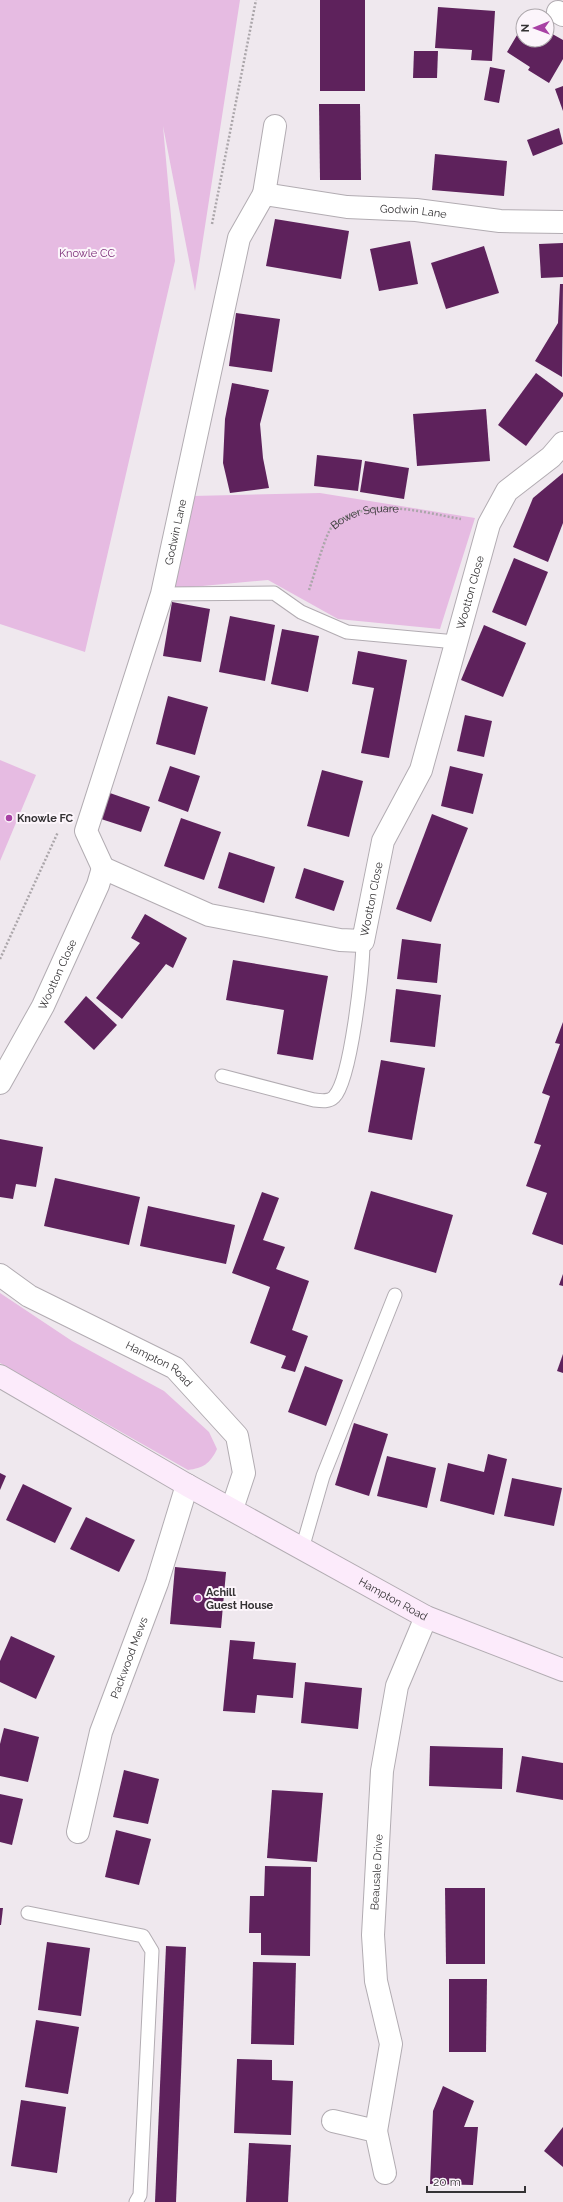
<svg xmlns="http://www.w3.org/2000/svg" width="563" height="2202" font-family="Raleway,sans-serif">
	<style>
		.green { fill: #e6bbe2 }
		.building { fill: #5e225c }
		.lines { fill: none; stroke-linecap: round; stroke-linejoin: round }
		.lane-casing { stroke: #b2acb2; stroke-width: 15 }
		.street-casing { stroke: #b2acb2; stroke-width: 24 }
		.secondary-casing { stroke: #b2acb2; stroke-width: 24 }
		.path { stroke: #aba6aa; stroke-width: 2.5; stroke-dasharray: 2 2; stroke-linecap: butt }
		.lane { stroke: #fff; stroke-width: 13 }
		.street { stroke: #fff; stroke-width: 22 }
		.secondary { stroke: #fcebfb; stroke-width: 22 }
		.poi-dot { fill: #a841a4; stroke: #fcf5fb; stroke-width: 1.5 }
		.labels { text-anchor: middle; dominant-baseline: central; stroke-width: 4; stroke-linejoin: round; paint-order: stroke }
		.street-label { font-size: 11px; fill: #343234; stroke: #fcf5fb }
		.park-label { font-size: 11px; fill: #7a2b77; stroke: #fcf5fb }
		.poi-label { font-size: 11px; font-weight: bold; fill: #343234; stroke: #fcf5fb; text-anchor: start }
	</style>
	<rect width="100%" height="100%" fill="#efe8ee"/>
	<g class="green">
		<polygon points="0,0 240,0 195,291 163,126 175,261 85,652 0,624"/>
		<polygon points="320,493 475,518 440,629 338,619 268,580 170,589 192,496"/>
		<polygon points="0,760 36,775 0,861"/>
		<path d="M0 1293 72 1341 164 1391 209 1432 217 1449C210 1464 203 1468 188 1470L0 1363Z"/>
	</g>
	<g class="building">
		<rect x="320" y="0" width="45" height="91"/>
		<polygon points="438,7 495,11 492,61 471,60 472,50 435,48"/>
		<polygon points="523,25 523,40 547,40 547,31 563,40 563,59 549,83 528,70 530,67 507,52"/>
		<polygon points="414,51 438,51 437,78 413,78"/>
		<polygon points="490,67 505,70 499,103 484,100"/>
		<polygon points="563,86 563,111 555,89"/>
		<polygon points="319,104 360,104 361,180 320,180"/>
		<polygon points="559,128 563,144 533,156 527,140"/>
		<polygon points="435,154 507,161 504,196 432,190"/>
		<polygon points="275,219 349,231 341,279 266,266"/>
		<polygon points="410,241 418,284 379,291 370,249"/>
		<polygon points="563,243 563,277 541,278 539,244"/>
		<polygon points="484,246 499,293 446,309 431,263"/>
		<polygon points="560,284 563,284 562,377 535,361 558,323"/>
		<polygon points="236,313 280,319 272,372 229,366"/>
		<polygon points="536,373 563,393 563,396 526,446 498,425"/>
		<polygon points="232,383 269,390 260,424 263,458 269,488 230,493 223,463 225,419"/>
		<polygon points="486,409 490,461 417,466 413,414"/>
		<polygon points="317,455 362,460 358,491 314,486"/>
		<polygon points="365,461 409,468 404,499 360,492"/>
		<polygon points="563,473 563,523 548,562 513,547 533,498"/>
		<polygon points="514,558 548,572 526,626 492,612"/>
		<polygon points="172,602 210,609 201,662 163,656"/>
		<polygon points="230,616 275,625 265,681 219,672"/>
		<polygon points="484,625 526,643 503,697 461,680"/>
		<polygon points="282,629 319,636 308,692 271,684"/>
		<polygon points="358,651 407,660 389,758 361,753 374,688 352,684"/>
		<polygon points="168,696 208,707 195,755 156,744"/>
		<polygon points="465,715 492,721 484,757 457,751"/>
		<polygon points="170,766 200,776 188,812 158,801"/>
		<polygon points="450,766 483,774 473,814 441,806"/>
		<polygon points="322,770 363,781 349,837 307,826"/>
		<polygon points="107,792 150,807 141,832 98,818"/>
		<polygon points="432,814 468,828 431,922 396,909"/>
		<polygon points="181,818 221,832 204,880 164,866"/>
		<polygon points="229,852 275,867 264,903 218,888"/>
		<polygon points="304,868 344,881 334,911 295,898"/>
		<polygon points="145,914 187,938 173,968 166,964 122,1019 96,998 140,943 131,938"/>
		<polygon points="402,939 441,944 437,983 397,979"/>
		<polygon points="233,960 328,976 313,1060 277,1054 284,1010 226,1000"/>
		<polygon points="396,989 441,995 435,1047 390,1042"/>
		<polygon points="86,996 117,1025 94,1050 64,1022"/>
		<polygon points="563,1022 563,1245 532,1234 547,1193 526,1186 541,1145 534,1143 550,1096 542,1093 560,1044 555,1043"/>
		<polygon points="381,1060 425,1068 412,1140 368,1132"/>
		<polygon points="0,1139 43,1147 36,1187 16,1184 13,1199 0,1197"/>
		<polygon points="55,1178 140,1197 129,1245 44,1226"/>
		<polygon points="371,1191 453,1215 436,1273 354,1249"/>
		<polygon points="262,1192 279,1198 263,1240 285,1247 276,1269 309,1281 292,1330 308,1336 295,1372 281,1368 286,1356 250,1343 270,1287 232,1273"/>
		<polygon points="148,1206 235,1225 226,1264 140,1246"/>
		<polygon points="563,1274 563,1286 559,1285"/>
		<polygon points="563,1354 563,1373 557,1371"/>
		<polygon points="305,1366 343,1380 326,1426 288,1412"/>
		<polygon points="354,1423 388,1434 369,1496 335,1485"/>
		<polygon points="488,1454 507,1459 494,1515 440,1501 448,1463 484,1472"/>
		<polygon points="387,1456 436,1468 427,1508 377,1496"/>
		<polygon points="0,1473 6,1476 0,1490"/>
		<polygon points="512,1478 562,1488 554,1526 504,1516"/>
		<polygon points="23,1484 72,1508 55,1543 6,1520"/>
		<polygon points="86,1517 135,1540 119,1572 70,1549"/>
		<polygon points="175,1567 226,1572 221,1628 170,1624"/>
		<polygon points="11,1636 55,1656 36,1699 0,1682 0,1661"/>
		<polygon points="230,1640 255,1642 253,1659 296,1663 293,1698 257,1695 255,1713 223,1711"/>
		<polygon points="305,1682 362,1688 358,1729 301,1723"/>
		<polygon points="4,1728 39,1737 28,1782 0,1776 0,1744"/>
		<polygon points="430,1746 503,1748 502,1789 429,1786"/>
		<polygon points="522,1756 563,1763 563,1800 516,1792"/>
		<polygon points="124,1770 159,1779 148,1824 113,1817"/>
		<polygon points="272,1790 323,1793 317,1862 267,1858"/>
		<polygon points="0,1794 23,1799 12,1845 0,1842"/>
		<polygon points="116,1830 151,1839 139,1885 105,1877"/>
		<polygon points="265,1866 311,1867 310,1956 261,1955 261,1933 249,1933 250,1896 264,1896"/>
		<polygon points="445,1888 485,1888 485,1964 446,1964"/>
		<polygon points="0,1908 3,1908 1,1925 0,1925"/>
		<polygon points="47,1942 90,1948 81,2016 38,2010"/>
		<polygon points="166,1946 186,1947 176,2202 155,2202"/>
		<polygon points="253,1962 296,1963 294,2045 251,2044"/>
		<polygon points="449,1979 487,1979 486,2052 449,2052"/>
		<polygon points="36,2020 79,2027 68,2094 25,2087"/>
		<polygon points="237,2059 272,2060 272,2080 293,2081 291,2135 234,2133"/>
		<polygon points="443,2086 474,2101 464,2127 478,2127 473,2185 430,2184 433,2111"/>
		<polygon points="21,2100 66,2107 57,2173 11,2166"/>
		<polygon points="563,2127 563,2167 544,2151"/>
		<polygon points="249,2143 291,2145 288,2202 246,2202"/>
	</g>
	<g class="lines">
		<defs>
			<g id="lane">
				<polyline points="162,594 274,593 301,612 347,632 456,642"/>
				<path d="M222 1076 314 1100C322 1101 329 1102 334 1097 351 1080 363 968 363 941"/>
				<polyline points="302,1549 323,1476 395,1295"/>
				<polyline points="28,1913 143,1936 152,1951 140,2195 136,2202"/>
			</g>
			<g id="street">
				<polyline points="558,12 563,15"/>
				<polyline points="264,194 275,126"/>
				<path id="s2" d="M103 868 86 831 162 594 239 238 264 194 347 207 416 210 500 221 563 222"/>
				<path id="s3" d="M103 868 209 915 340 940 363 941 383 841 421 770 489 524 507 491 551 457 563 443"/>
				<path id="s4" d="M0 1083 43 1006 98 885 103 868"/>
				<path id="s5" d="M0 1275 29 1296 175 1368 237 1436 244 1473 232 1509"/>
				<path id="s6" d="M78 1832 101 1732 157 1583 187 1485"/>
				<polyline points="333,2121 376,2131 385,2173"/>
				<path id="s7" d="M376 2131 391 2044 376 1981 373 1935 382 1771 397 1686 426 1617"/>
			</g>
			<g id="secondary">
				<path id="s8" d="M0 1376 187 1485 426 1617 563 1670"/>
			</g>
		</defs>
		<use href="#lane" class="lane-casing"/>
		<use href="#street" class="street-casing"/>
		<use href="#secondary" class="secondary-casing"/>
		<g class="path">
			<polyline points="212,224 256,0"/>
			<path id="s1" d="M309 590C313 579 326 532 332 527 367 495 420 512 461 519"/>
			<polyline points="0,959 58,832"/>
		</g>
		<use href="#lane" class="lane"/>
		<use href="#street" class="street"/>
		<use href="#secondary" class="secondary"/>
	</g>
	<g class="poi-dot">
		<circle cx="9" cy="818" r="4"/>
		<circle cx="198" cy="1598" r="4"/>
	</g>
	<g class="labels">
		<g class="street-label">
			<text stroke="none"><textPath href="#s2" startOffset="855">Godwin Lane</textPath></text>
			<text stroke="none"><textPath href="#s1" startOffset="103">Bower Square</textPath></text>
			<text stroke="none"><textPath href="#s2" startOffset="353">Godwin Lane</textPath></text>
			<text stroke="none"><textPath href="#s3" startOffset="639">Wootton Close</textPath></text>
			<text stroke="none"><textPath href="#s3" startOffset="315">Wootton Close</textPath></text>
			<text stroke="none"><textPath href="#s4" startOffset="123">Wootton Close</textPath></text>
			<text stroke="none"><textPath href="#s5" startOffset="183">Hampton Road</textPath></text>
			<text stroke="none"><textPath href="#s8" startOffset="452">Hampton Road</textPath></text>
			<text stroke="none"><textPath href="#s6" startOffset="182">Packwood Mews</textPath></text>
			<text stroke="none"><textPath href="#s7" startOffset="262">Beausale Drive</textPath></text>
		</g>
		<g class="park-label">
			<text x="87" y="253">Knowle CC</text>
		</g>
		<g class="poi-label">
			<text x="17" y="818">Knowle FC</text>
			<text x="206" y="1592">Achill<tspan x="206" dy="13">Guest House</tspan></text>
		</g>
	</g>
	<g transform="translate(535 28) rotate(269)"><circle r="19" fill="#fcf5fb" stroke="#aca7ab"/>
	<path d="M0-3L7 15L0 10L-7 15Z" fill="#a841a4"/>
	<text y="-6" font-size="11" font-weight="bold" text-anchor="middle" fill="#343234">N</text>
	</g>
	<path d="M427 2186v6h98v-6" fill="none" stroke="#343234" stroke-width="2"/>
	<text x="433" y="2186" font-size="12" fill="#343234" stroke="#fcf5fb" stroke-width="3" paint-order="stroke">20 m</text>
</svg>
